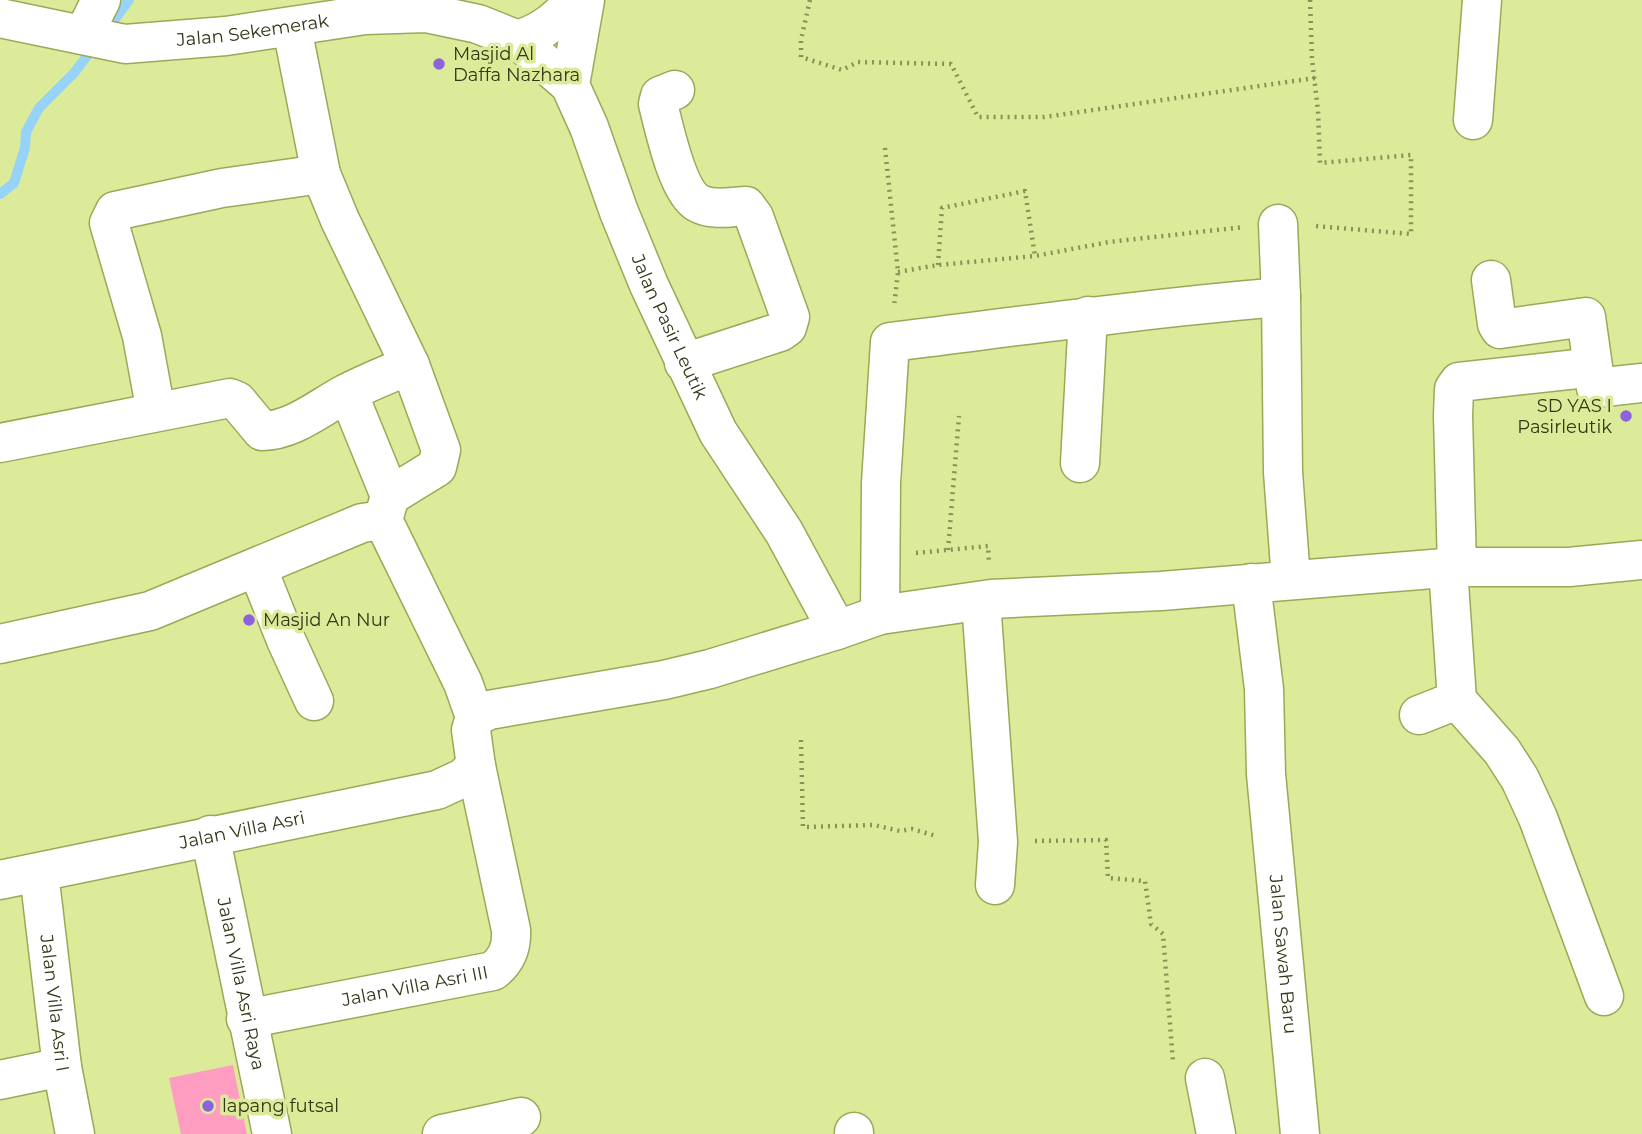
<svg xmlns="http://www.w3.org/2000/svg" width="1642" height="1134" font-family="Montserrat,sans-serif">
	<style>
		.green { fill: #fe9dc0 }
		.lines { fill: none; stroke-linecap: round; stroke-linejoin: round }
		.stream { stroke: #97d3f9; stroke-width: 10 }
		.street-casing { stroke: #9ba858; stroke-width: 41 }
		.secondary-casing { stroke: #9ba858; stroke-width: 41 }
		.path { stroke: #879158; stroke-width: 4.5; stroke-dasharray: 2 5; stroke-linecap: butt }
		.street { stroke: #fff; stroke-width: 38 }
		.secondary { stroke: #fff; stroke-width: 38 }
		.poi-dot { fill: #8d62dc; stroke: #dceb99; stroke-width: 2.5 }
		.labels { text-anchor: middle; dominant-baseline: central; stroke-width: 7; stroke-linejoin: round; paint-order: stroke }
		.street-label { font-size: 18px; fill: #323716; stroke: #dceb99 }
		.poi-label { font-size: 18px; fill: #323716; stroke: #dceb99; text-anchor: start }
	</style>
	<rect width="100%" height="100%" fill="#dceb99"/>
	<polygon class="green" points="233,1065 247,1134 181,1134 169,1078"/>
	<g class="lines">
		<g class="stream">
			<polyline points="106,31 129,0"/>
			<polyline points="0,194 14,183 25,148 26,132 39,108 74,73 96,44"/>
		</g>
		<defs>
			<g id="street">
				<path id="s1" d="M0 18 125 44 226 36 365 15 426 13 478 24 518 40 570 85"/>
				<polyline points="292,28 321,174 340,220 410,365 441,450 437,467 390,496"/>
				<polyline points="84,34 101,0"/>
				<path d="M518 40C544 31 556 21 575 0"/>
				<path d="M675 90 660 96 658 104C664 127 677 191 698 203 712 211 731 207 746 206L754 217 790 317 787 327 780 332 684 363"/>
				<polyline points="1473,120 1482,0"/>
				<polyline points="1278,224 1281,297 1283,472 1291,580"/>
				<polyline points="1491,280 1497,324 1500,329 1586,317 1596,388 1642,383"/>
				<polyline points="348,393 390,496 383,520 463,683 475,717"/>
				<polyline points="156,412 142,336 109,223 115,211 222,188 321,174"/>
				<path d="M0 443 230 398 237 401 262 431C292 431 319 408 345 394 366 383 389 374 410 365"/>
				<polyline points="1080,463 1088,316"/>
				<polyline points="257,567 286,640 314,701"/>
				<polyline points="1457,567 1453,416 1454,389 1459,382 1577,369 1592,370"/>
				<polyline points="1448,568 1457,700 1502,751 1520,779 1538,818 1604,996"/>
				<path id="s2" d="M1251 583 1264 689 1266 774 1300 1134"/>
				<polyline points="981,601 998,842 995,885"/>
				<path d="M880 615 881 483 890 342C1020 326 1150 308 1281 297"/>
				<polyline points="0,644 150,611 362,523 383,520"/>
				<polyline points="1419,715 1457,700"/>
				<path id="s3" d="M210 835 272 1134"/>
				<path id="s4" d="M39 873 62 1067 75 1134"/>
				<path id="s5" d="M0 880 437 790 463 778 476 766"/>
				<path id="s6" d="M246 1019 493 971C507 960 512 948 511 930L476 766 471 730 475 717 489 710 664 680 710 669 837 630"/>
				<polyline points="1205,1078 1216,1134"/>
				<polyline points="0,1080 62,1067"/>
				<polyline points="854,1132 854,1134"/>
				<polyline points="442,1134 521,1117"/>
			</g>
			<g id="secondary">
				<path id="s7" d="M585 0 570 85 589 127 619 212 649 285 718 432 784 532 837 630 880 615 991 599 1161 591 1457 567H1569L1642 560"/>
			</g>
		</defs>
		<use href="#street" class="street-casing"/>
		<use href="#secondary" class="secondary-casing"/>
		<g class="path">
			<polyline points="810,0 801,40 801,57 842,70 858,62 951,64 978,117 1044,117 1315,78"/>
			<polyline points="1310,0 1312,59 1318,111 1320,163 1411,155 1411,234 1315,226"/>
			<polyline points="885,148 898,272 894,307"/>
			<polyline points="938,265 942,208 1025,191 1035,256"/>
			<polyline points="898,272 938,265 1035,256 1109,242 1244,227"/>
			<polyline points="948,550 959,416"/>
			<polyline points="916,553 988,546 989,563"/>
			<polyline points="801,740 803,827 874,825 900,831 912,829 936,836"/>
			<polyline points="1035,841 1106,840 1108,878 1145,881 1151,924 1163,934 1173,1062"/>
		</g>
		<use href="#street" class="street"/>
		<use href="#secondary" class="secondary"/>
	</g>
	<g class="poi-dot">
		<circle cx="439" cy="64" r="7"/>
		<circle cx="1626" cy="416" r="7"/>
		<circle cx="249" cy="620" r="7"/>
		<circle cx="208" cy="1106" r="7"/>
	</g>
	<g class="labels">
		<g class="street-label">
			<text stroke="none"><textPath href="#s1" startOffset="256">Jalan Sekemerak</textPath></text>
			<text stroke="none"><textPath href="#s7" startOffset="348">Jalan Pasir Leutik</textPath></text>
			<text stroke="none"><textPath href="#s5" startOffset="247">Jalan Villa Asri</textPath></text>
			<text stroke="none"><textPath href="#s2" startOffset="373">Jalan Sawah Baru</textPath></text>
			<text stroke="none"><textPath href="#s3" startOffset="152">Jalan Villa Asri Raya</textPath></text>
			<text stroke="none"><textPath href="#s6" startOffset="172">Jalan Villa Asri III</textPath></text>
			<text stroke="none"><textPath href="#s4" startOffset="131">Jalan Villa Asri I</textPath></text>
		</g>
		<g class="poi-label">
			<text x="453" y="54">Masjid Al<tspan x="453" dy="21">Daffa Nazhara</tspan></text>
			<text x="1612" y="406" text-anchor="end">SD YAS I<tspan x="1612" dy="21">Pasirleutik</tspan></text>
			<text x="263" y="620">Masjid An Nur</text>
			<text x="222" y="1106">lapang futsal</text>
		</g>
	</g>
</svg>
